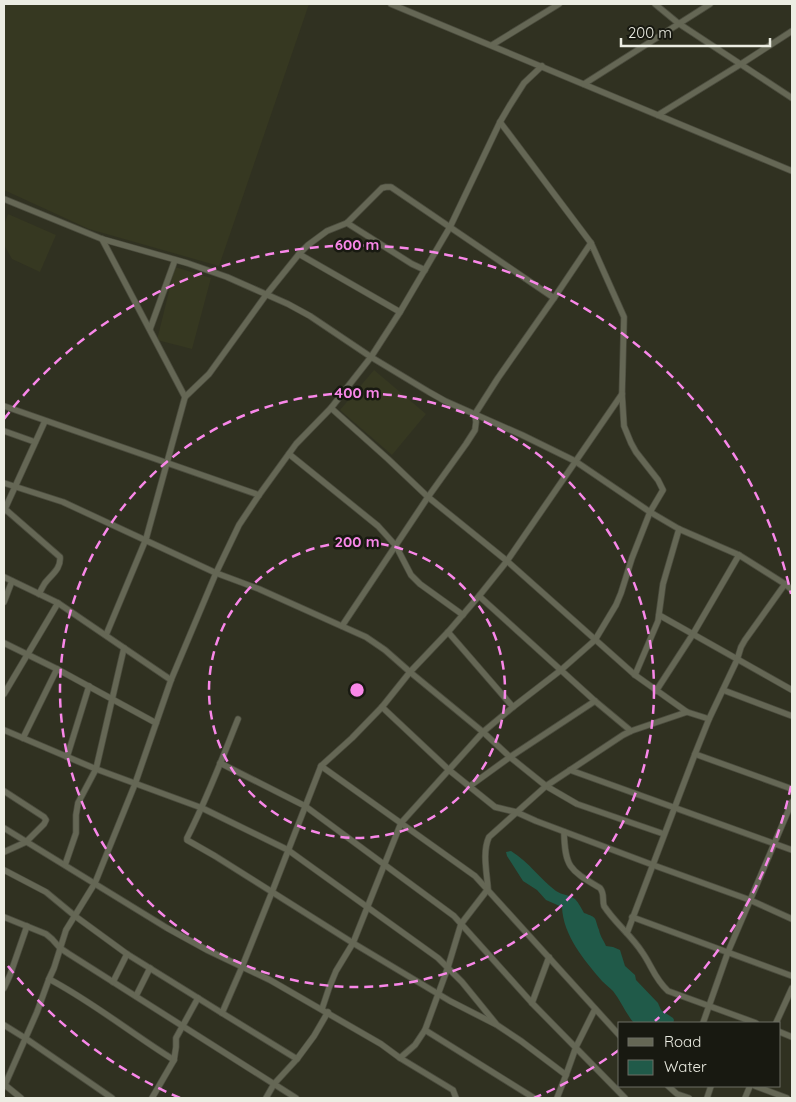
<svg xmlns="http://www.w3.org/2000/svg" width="796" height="1102" font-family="Quicksand,sans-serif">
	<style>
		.built { fill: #363821 }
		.water { fill: #205a49 }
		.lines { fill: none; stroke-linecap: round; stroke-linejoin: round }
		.minor-casing { stroke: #4b4c3e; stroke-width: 7 }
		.minor { stroke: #656755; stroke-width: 5.5 }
		.ring { fill: none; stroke: #f987e9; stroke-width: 2.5; stroke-dasharray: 9 6 }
		.centre { fill: #f987e9; stroke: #181911; stroke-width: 2.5 }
		.ring-label { font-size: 15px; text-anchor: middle; font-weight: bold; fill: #f987e9; stroke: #181911; stroke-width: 5; stroke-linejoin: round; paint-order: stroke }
	</style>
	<rect width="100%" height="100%" fill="#303121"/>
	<g class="built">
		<polygon points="4,4 309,4 219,266 89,229 4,190"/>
		<polygon points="8,214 56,235 40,272 12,259 4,245 4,225"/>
		<polygon points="175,267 211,278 192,349 157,340"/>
		<polygon points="374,370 426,414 392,455 340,410"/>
	</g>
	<path class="water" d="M511 851C529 862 540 879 556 891 562 895 570 895 575 899 579 903 581 908 584 913 598 918 594 917 599 930 600 936 604 941 606 946L613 947 620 950 625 966 635 975 636 980 658 1003 661 1010 673 1018 674 1020 673 1023H634C626 1014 621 1001 613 991 609 987 605 984 602 981 584 960 563 935 562 907L546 900 537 890 523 881 507 856 506 852Z"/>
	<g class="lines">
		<defs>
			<g id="minor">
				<polyline points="391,4 792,171"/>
				<polyline points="655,4 678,23 792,98"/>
				<polyline points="492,45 559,4"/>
				<polyline points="584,84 710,4"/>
				<polyline points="658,115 741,64 792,31"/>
				<polyline points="500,122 591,243"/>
				<polyline points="4,199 102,239 187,263 227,277 288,304 310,316 371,357 429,392 445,401 522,435 575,461 650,512 679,529 739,555"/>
				<polyline points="347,223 412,264 425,270"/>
				<polyline points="102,239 185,397 146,539 106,635"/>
				<polyline points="299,254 400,312"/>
				<polyline points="150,329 175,260"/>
				<polyline points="185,397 209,374 266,295 299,254 308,245 327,231 347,223 382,188 386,187 391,187 554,298"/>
				<polyline points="4,406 259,495"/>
				<polyline points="331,408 388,459 428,497 507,561 635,675 687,712 709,719"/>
				<polyline points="4,431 35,442"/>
				<polyline points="289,454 378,526 396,546 411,575 420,584 463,615"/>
				<polyline points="4,483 63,502 216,573 259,589 366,637 385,650 410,672 483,732 510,757 546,786 577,804 664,834"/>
				<path d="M5 509 60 557C61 569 52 574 45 583 43 586 41 590 39 594"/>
				<polyline points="4,511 45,421"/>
				<polyline points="4,577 58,603 171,680"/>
				<polyline points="479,596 595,701 631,731"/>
				<polyline points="4,602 12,581"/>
				<polyline points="659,615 792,690"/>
				<polyline points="448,632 513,707"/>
				<polyline points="4,643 57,669 156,723"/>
				<polyline points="635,675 658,621 663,584 679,529"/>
				<polyline points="723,690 792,716"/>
				<polyline points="656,691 693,634 739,555 785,584"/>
				<polyline points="4,694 58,603"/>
				<polyline points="382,707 449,770 495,807 516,812 536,821 653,865 750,900 792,919"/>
				<path d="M238 719C222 759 207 799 187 838V840L215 856 353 943 450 1001 495 1024"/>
				<polyline points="4,730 96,769 202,808 288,850 438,958 462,982 497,1025 521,1041 566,1075 576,1047 595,1009"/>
				<polyline points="23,738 57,669"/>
				<polyline points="695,754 792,789"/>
				<polyline points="67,757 89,686"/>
				<polyline points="220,763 305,806 454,916 532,1003 625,1098"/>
				<polyline points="321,766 475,876 620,1036"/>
				<polyline points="570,770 792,850"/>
				<polyline points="470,786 510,757 595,701"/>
				<polyline points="4,791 44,817 46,820 44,824 26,842 4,852"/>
				<polyline points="4,828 167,928 207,950 270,980 381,1044 400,1058 453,1090 456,1098"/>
				<path d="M564 832C565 868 570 870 600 888 605 894 602 900 604 906 615 923 631 935 642 952 652 966 654 978 668 991L756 1023"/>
				<polyline points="65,865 76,833 76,815 78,803 96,769 124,648"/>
				<polyline points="4,870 46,892 75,916 127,954 222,1013 297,1059 314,1036 328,1012"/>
				<polyline points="4,917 46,934 52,939 60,948 69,954 296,1098"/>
				<polyline points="632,917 792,976"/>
				<polyline points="627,933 695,754 709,719 737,660 741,647 745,640 785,584 792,590"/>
				<path d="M49 979C93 1002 132 1034 174 1060"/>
				<polyline points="113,982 127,954"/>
				<polyline points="4,988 10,975 27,926"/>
				<polyline points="136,996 150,968"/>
				<polyline points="532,1003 549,957"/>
				<polyline points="322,1009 329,988 336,971 353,943 401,823 483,732 513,707 561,670 595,640 616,605 621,593 632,558 650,512 663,490 658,480 636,452 631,443 624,426 622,394 624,317 591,243 554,298 498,378 475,414 476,422 475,430 466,444 428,497 342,626"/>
				<polyline points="222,1013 242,967 272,892 321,766 352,738 382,707 410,672 448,632 479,596 507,561 622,394"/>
				<polyline points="703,1023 728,952 792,802"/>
				<polyline points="776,1023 792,988"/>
				<polyline points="4,1025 25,1038 112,1098"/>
				<polyline points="425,1030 534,1098"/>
				<polyline points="780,1032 792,1037"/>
				<path d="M400 1058 415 1045 425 1030 448 967 461 924 488 889C487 873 482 852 489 837L546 786 623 735 631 731 687 712"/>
				<polyline points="5,1085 21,1098"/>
				<polyline points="668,1086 677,1094 689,1098"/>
				<polyline points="755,1086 787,1098"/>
				<polyline points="4,1087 37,1012 49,979 54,968 66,930 95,883 135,784 171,680 216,573 239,525 259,495 296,444 331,408 371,357 400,312 450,227 500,122 510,105 524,83 542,66"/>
				<polyline points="152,1098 174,1060 176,1047 176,1038 198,998"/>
				<polyline points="266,1098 274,1084 297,1059"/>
				<polyline points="557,1098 566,1075"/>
				<polyline points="707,1098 711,1086"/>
				<polyline points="745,1098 750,1086"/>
			</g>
		</defs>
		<use href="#minor" class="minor-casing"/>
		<use href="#minor" class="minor"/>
	</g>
	<g class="ring">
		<circle cx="357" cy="690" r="148"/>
		<circle cx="357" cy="690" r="297"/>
		<path d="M791 786A445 445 0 0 1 655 1021M619 1050A445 445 0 0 1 534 1098M180 1098A445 445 0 0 1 4 961M4 419A445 445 0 0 1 791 594"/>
	</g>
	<circle cx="357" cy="690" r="8" class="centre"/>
	<g class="ring-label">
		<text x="357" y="250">600 m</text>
		<text x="357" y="398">400 m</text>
		<text x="357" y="547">200 m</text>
	</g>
	<rect width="796" height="1102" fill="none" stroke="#ecede3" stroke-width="10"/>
	<rect x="618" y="1022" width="162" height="65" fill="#181911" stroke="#6d6e65"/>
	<rect x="628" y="1038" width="25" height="8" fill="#656755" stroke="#6d6e65"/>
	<text x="664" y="1047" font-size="15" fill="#ecede3">Road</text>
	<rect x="628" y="1060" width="25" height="15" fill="#205a49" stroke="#6d6e65"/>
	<text x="664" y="1072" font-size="15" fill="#ecede3">Water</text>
	<path d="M621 38v8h149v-8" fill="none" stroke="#ecede3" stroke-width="2.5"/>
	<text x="628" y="38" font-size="15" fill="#ecede3" stroke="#181911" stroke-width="4" paint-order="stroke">200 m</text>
</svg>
